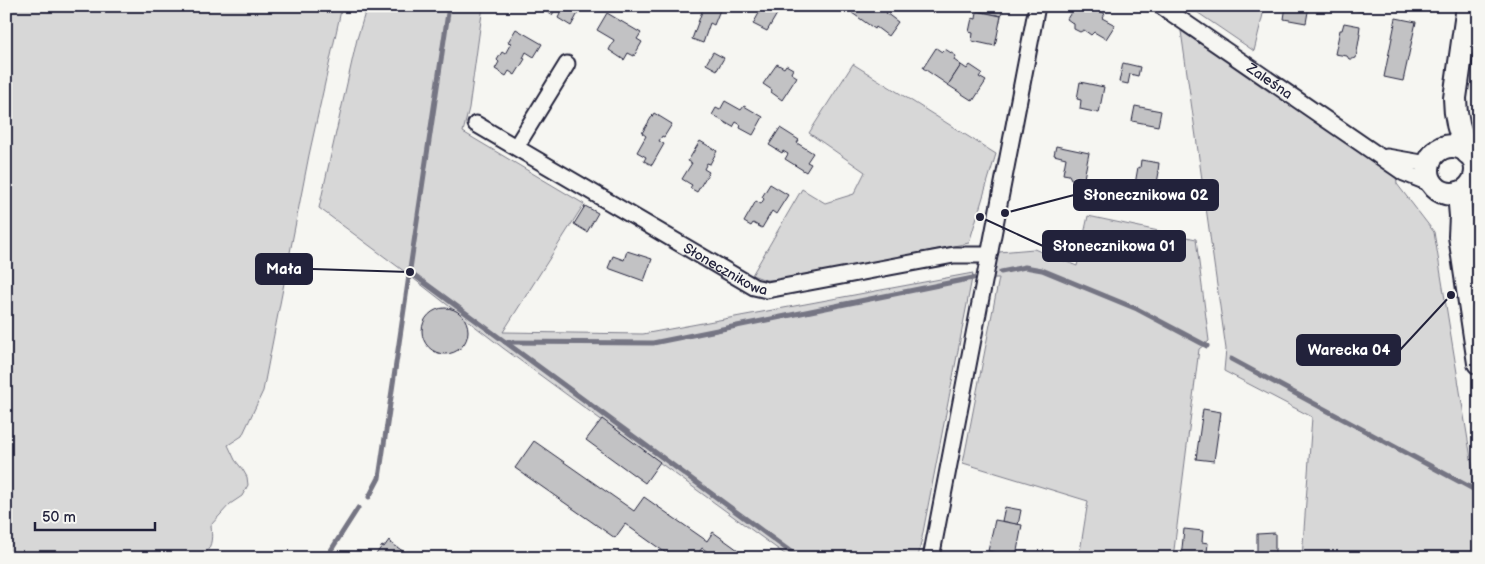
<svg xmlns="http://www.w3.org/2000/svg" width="1485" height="564" font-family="'Balsamiq Sans',sans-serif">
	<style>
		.green { fill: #d7d7d7; stroke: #7c7c89 }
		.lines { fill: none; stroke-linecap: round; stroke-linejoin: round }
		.stream { stroke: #757583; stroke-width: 5 }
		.building { fill: #c2c2c4; stroke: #22223b }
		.street-casing { stroke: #22223b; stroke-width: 19 }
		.secondary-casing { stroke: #22223b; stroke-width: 26 }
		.street { stroke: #f6f6f2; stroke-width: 15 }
		.secondary { stroke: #f6f6f2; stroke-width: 22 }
		.labels { text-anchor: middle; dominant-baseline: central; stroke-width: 5; stroke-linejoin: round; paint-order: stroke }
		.street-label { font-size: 14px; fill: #22223b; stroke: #f6f6f2 }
		.leader { fill: none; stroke: #22223b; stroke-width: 2 }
		.callout-dot { fill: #22223b; stroke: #f6f6f2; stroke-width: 2 }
		.callout { fill: #22223b; stroke: #22223b; stroke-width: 2 }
		.callout-label { font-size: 15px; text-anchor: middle; font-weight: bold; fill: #fff }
	</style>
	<rect width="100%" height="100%" fill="#f6f6f2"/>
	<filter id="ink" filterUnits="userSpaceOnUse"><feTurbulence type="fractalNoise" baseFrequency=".02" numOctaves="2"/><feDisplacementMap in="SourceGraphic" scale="10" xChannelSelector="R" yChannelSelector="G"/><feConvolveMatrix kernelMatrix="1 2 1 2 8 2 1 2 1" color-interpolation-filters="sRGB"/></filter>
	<g filter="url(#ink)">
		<g class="green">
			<path d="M6 6H342L309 155 263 391 242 436 228 445 235 460 243 470 247 477 248 485 242 496 230 504 211 525C212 537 213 544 205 554L209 558H6Z"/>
			<polygon points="367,6 483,6 469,108 463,132 584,204 503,332 643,334 973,273 918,558 790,558 503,348 405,272 319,208 357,39"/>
			<polygon points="1188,6 1265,6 1254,51"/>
			<polygon points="1181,31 1396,173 1397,184 1434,232 1475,483 1479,520 1479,558 1302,558 1312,417 1224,371 1226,349"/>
			<polygon points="853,64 996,154 969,243 785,279 766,280 752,275 802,189 825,203 854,194 865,172 809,133"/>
			<polygon points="1088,216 1196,239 1209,341 1199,349 1173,558 1079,558 1088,501 963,463 999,278 992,278 999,252 1034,249 1077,266"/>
		</g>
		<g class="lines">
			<g class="stream">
				<polyline points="410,272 799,558"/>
				<polyline points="1001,272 1025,267 1042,270 1137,309 1207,346"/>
				<polyline points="505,342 653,343 973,278"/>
				<polyline points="1231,359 1477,491"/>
				<polyline points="369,497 379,478 449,6"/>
				<polyline points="326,558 358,508"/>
			</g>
		</g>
		<g class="building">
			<polygon points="536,6 582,6 571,26 558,18 562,10 557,7 552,15"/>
			<polygon points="704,6 710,6 720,10 714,25 710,23 703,43 692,39"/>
			<polygon points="763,6 777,14 767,31 753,24"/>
			<polygon points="857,6 883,6 888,10 886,13 898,22 888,36 876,27 875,29 852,13"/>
			<polygon points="978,6 1003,6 1001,16 977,11"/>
			<polygon points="1075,6 1093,6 1105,14 1102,18 1115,25 1106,39 1094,32 1091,35 1084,30 1080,32 1074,29 1074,24 1067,19"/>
			<polygon points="1286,6 1309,6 1306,23 1284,19"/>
			<polygon points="1345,6 1363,6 1362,12 1344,8"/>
			<polygon points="977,11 1001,16 995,46 972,41 973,33 969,32 972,18 976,19"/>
			<polygon points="607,13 641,33 637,39 642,42 634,56 628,53 624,60 609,50 614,40 597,30"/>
			<polygon points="1396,18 1416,22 1403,81 1384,77"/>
			<polygon points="1344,23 1360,26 1359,34 1360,34 1356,58 1352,59 1349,59 1347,56 1335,54 1340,30 1342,30"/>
			<polygon points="516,29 542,44 534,57 526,52 523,58 525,59 515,75 509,71 506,76 495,69 499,62 497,60 502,52 505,54 511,43 508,42"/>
			<polygon points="936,48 942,52 945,49 956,56 954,60 961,65 948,85 923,68"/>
			<polygon points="713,52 724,58 717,70 706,64"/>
			<polygon points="1123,63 1140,67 1138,76 1130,74 1128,84 1119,82"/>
			<polygon points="777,64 784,68 786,65 793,69 791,73 797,77 782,100 771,92 772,90 763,84"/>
			<polygon points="961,65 967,69 970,65 982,73 979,77 986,81 973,101 948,85"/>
			<polygon points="1080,82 1104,87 1099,113 1080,109 1081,100 1077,99"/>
			<polygon points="725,101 741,110 744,106 763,117 753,135 740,128 741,125 736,122 733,127 712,115 716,108 720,110"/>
			<polygon points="1135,106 1161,111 1158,126 1132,121"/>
			<polygon points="654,113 672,124 664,137 662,136 659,141 664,144 652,165 644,161 646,157 637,152 646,136 642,133"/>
			<polygon points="780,128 799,140 797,143 813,153 807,162 811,164 806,172 785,159 788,154 783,151 782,153 769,145"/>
			<polygon points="700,141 717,151 710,164 707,163 704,169 709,172 697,192 690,188 692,185 682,179 692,163 688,161"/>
			<polygon points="1056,146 1089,153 1084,178 1078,177 1075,179 1071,179 1069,175 1063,174 1066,158 1054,155"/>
			<polygon points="1141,160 1159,163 1158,171 1159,172 1155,194 1134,190 1138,167 1140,168"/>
			<polygon points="770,184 788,195 776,214 772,211 762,228 753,223 751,226 744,222 756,201 761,204 764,199 762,197"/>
			<polygon points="585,206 598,213 587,232 574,224"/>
			<polygon points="627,251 652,259 644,281 608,268 613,256 624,260"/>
			<circle cx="445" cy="331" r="23"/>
			<polygon points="1203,409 1221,412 1214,461 1196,459"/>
			<polygon points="602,419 660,462 645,483 586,440"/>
			<polygon points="534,441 634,511 644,497 707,541 713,532 738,550 732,558 717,558 702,548 695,558 673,558 625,524 615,538 515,468"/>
			<polygon points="1005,507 1021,510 1018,525 1002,521"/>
			<polygon points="995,520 1022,525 1016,556 988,551"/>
			<polygon points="1184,529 1203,531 1202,542 1208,543 1207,553 1201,553 1201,558 1181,558"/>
			<polygon points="1275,533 1275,558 1257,558 1257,534"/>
			<polygon points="389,540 391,543 413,558 374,557 382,546 384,547"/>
		</g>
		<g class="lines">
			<defs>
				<g id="street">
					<path id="s1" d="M1161 6 1404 173 1434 185"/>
					<path id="s2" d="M476 124 754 287 767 290 954 255H989"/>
					<polyline points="516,147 567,64"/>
					<polyline points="1387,157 1422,163 1430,163"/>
					<polyline points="1464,191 1479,197"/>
					<polyline points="931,558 1037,6"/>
				</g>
				<g id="secondary">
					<circle cx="1452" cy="170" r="24"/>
					<path d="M1468 153C1460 136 1455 117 1455 98L1468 6"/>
					<polyline points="1459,193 1461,216 1460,236 1479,363"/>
				</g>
			</defs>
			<use href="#street" class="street-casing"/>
			<use href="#secondary" class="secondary-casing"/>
			<use href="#street" class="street"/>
			<use href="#secondary" class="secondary"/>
		</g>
	</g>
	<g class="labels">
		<g class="street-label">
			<text stroke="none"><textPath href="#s1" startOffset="132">Zaleśna</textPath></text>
			<text stroke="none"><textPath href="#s2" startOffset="289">Słonecznikowa</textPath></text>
		</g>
	</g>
	<path class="leader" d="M1005 213L1074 195M980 217L1043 246M410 272L312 269M1451 295L1400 350"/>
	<g class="callout-dot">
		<circle cx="1005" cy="213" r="5"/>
		<circle cx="980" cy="217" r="5"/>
		<circle cx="410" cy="272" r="5"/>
		<circle cx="1451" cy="295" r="5"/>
	</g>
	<g class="callout">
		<rect x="1074" y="180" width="144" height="30" rx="5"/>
		<rect x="1043" y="231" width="142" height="30" rx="5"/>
		<rect x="256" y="254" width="56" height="30" rx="5"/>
		<rect x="1297" y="335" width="103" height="30" rx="5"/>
	</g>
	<g class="callout-label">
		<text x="1146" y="200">Słonecznikowa 02</text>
		<text x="1114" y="251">Słonecznikowa 01</text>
		<text x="284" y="274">Mała</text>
		<text x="1349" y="355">Warecka 04</text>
	</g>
	<rect width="1485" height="564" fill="none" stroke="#f6f6f2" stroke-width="25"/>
	<rect x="12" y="12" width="1460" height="539" fill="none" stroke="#22223b" stroke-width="2" filter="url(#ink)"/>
	<path d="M35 522v8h120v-8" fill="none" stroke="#22223b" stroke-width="2.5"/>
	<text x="42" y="522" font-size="15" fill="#22223b" stroke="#f6f6f2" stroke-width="4" paint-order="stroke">50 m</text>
</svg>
